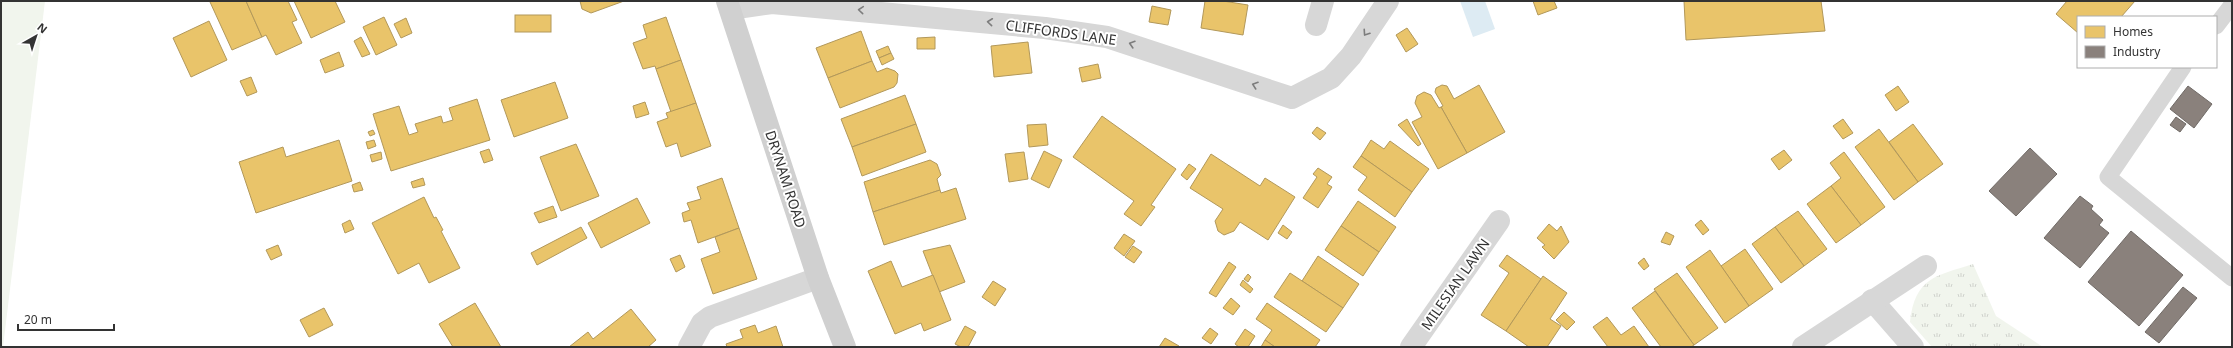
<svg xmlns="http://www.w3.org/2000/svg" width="2233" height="348" font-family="'Noto Sans',sans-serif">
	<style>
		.grass { fill: #f1f5ed }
		.park { fill: url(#park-tufts) }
		.water { fill: #ddebf3 }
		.homes { fill: #e9c46a; stroke: #b2985a }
		.industry { fill: #8a817c; stroke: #706a66 }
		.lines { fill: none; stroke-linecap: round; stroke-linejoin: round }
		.lane { stroke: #d7d7d7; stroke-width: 17 }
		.street { stroke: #d7d7d7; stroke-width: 22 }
		.secondary { stroke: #d0d0d0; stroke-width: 22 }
		.oneway { stroke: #7d7d7d }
		.labels { text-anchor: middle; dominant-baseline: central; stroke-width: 4; stroke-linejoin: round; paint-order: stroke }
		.street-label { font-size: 14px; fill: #333; stroke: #fff }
	</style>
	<defs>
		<pattern id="park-tufts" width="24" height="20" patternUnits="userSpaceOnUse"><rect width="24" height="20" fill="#f1f5ed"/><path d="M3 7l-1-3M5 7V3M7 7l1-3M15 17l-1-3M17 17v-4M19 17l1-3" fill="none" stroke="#cfd2cc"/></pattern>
	</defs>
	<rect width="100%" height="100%" fill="#fff"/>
	<polygon class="grass" points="1,1 45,1 3,347 1,347"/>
	<path class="park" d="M1973 264 1996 316 2043 347H1932L1910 322C1915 278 1935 276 1973 264Z"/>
	<polygon class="water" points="1460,1 1485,1 1495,29 1473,37"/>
	<g class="homes">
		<polygon points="211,1 246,1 262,37 232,50 210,2"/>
		<polygon points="246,1 288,1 297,20 292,22 302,43 276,55 266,35 262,37"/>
		<polygon points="294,1 335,1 345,22 311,38"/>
		<polygon points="580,1 624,1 591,13 582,9"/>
		<polygon points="1205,1 1223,1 1248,5 1243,35 1201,28"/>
		<polygon points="1533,1 1554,1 1557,8 1538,15"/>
		<polygon points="1684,1 1821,1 1825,31 1686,40"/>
		<polygon points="2067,1 2135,1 2121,17 2078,17 2078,33 2056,14"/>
		<polygon points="1152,6 1171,10 1168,25 1149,22"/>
		<rect x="515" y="15" width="36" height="17"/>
		<polygon points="384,17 397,45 376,55 363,27"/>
		<polygon points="666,17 681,60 656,69 655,66 643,69 633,43 647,38 643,25"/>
		<polygon points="406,18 412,33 401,38 394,24"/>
		<polygon points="209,21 227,60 191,77 173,38"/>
		<polygon points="1407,28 1418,44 1406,52 1396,35"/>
		<polygon points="861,31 872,61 828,78 816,48"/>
		<polygon points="361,37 370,54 362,57 354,41"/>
		<polygon points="935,37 935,49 917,49 917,38"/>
		<polygon points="1028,42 1032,73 994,77 991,46"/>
		<polygon points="888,46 891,53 879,58 876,51"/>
		<polygon points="339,52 344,66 325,73 320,60"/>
		<polygon points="891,53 894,59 882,65 879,58"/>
		<polygon points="681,60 696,103 671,112 656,69"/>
		<polygon points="872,61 877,72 887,68 895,71 898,74 897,83 894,87 840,108 828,78"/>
		<polygon points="1098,64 1101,78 1082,82 1079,68"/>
		<polygon points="251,77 257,92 247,96 240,81"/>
		<polygon points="555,82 568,118 514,137 501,100"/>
		<polygon points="1442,85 1447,86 1454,99 1479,85 1505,132 1467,153 1441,107 1443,106 1435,92 1436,88"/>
		<polygon points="1898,86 1909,102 1896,111 1885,95"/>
		<polygon points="1424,92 1431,95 1439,108 1441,107 1467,153 1438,169 1412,122 1422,117 1415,103 1417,96"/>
		<polygon points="905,95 916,124 852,147 841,119"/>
		<polygon points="477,99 490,140 391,171 373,114 399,106 409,135 418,132 415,124 441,116 443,123 453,120 449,108"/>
		<polygon points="645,102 649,114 636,118 633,106"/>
		<polygon points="696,103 711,146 681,157 677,143 666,147 657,122 668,118 666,113"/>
		<polygon points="1102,116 1176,169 1151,205 1155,207 1141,226 1124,214 1134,201 1073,157"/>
		<polygon points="1407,119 1421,144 1418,146 1398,125"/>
		<polygon points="1843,119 1853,133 1843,139 1833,126"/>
		<polygon points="916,124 926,152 862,176 852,147"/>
		<polygon points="1046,124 1048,145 1029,147 1027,125"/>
		<polygon points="1913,124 1943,164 1918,182 1889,142"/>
		<polygon points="1317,127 1326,133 1320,140 1312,133"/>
		<polygon points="1879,129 1918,182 1894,200 1855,147"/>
		<polygon points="373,130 375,134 370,136 368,132"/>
		<polygon points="339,140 352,181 256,213 239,162 283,147 286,157"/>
		<polygon points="374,140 376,146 368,149 366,142"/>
		<polygon points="1371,140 1384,149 1390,141 1429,169 1412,192 1361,156"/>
		<polygon points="576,144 599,196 561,211 540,157"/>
		<polygon points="489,149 493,160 484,163 480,152"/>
		<polygon points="1784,150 1792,160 1779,170 1771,159"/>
		<polygon points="1044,151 1062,160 1049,188 1031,179"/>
		<polygon points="381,152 382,159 372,162 370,155"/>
		<polygon points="1024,152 1028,179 1009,182 1005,154"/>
		<polygon points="1844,152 1885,207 1861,225 1831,186 1841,178 1830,163"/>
		<polygon points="1211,154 1260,186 1265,178 1295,197 1268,240 1240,222 1234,231 1224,235 1218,231 1215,221 1223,209 1190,188"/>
		<polygon points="1361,156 1412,192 1395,217 1358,190 1367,177 1353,167"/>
		<polygon points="930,160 937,164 941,175 937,179 940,190 873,212 864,182"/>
		<polygon points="1189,164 1196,169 1187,180 1181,175"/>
		<polygon points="1318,168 1332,177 1327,184 1332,187 1318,208 1303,198 1317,177 1313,174"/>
		<polygon points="423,178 425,185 413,188 411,182"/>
		<polygon points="722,178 739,228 698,243 691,220 684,222 682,213 690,210 687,203 701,199 697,187"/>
		<polygon points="360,182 363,190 354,192 352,185"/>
		<polygon points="1831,186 1861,225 1836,243 1807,204"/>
		<polygon points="956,188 966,219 884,245 873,212 940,190 941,193"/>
		<polygon points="424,197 434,218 436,217 443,230 441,231 460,268 429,283 419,263 398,274 372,223"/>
		<polygon points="637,198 650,223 601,248 588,223"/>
		<polygon points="1358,201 1396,227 1379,252 1341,226"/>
		<polygon points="553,206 557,217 539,223 534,213"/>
		<polygon points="1798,211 1827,249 1804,266 1775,227"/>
		<polygon points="350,220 354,229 345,233 342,224"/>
		<polygon points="1701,220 1709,230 1703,235 1695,225"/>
		<polygon points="1549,224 1557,231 1561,226 1569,242 1554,259 1542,247 1545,245 1537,238"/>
		<polygon points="1283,225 1292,232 1287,239 1278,233"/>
		<polygon points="1341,226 1379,252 1363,276 1325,250"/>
		<polygon points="581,227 587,238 537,265 531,253"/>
		<polygon points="1775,227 1804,266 1781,283 1752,244"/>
		<polygon points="739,228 757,279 713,294 701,259 720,252 715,237"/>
		<polygon points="1666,232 1674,236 1670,245 1661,242"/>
		<polygon points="1124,234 1135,241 1124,256 1114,248"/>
		<polygon points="278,245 282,255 271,260 266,250"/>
		<polygon points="950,245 965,282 939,292 923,251"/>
		<polygon points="1133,246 1142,252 1134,263 1125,257"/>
		<polygon points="1745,249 1773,289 1749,306 1721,266"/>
		<polygon points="1710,250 1749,306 1725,323 1686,267"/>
		<polygon points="680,255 685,267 676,272 670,259"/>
		<polygon points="1507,255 1541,279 1506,331 1481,315 1509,273 1499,266"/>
		<polygon points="1318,256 1359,284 1343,308 1302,281"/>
		<polygon points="1644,258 1649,266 1644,270 1638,263"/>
		<polygon points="891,261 902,287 933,275 951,320 924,331 921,323 895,334 868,271"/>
		<polygon points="1229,262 1236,267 1216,297 1209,293"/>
		<polygon points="1290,273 1343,308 1326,332 1274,297"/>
		<polygon points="1677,273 1718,328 1694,345 1654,289"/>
		<polygon points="1248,274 1251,277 1248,282 1244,279"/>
		<polygon points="1543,276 1567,293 1550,319 1561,326 1547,347 1529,347 1506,331"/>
		<polygon points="1243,280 1253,289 1250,293 1240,285"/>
		<polygon points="993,281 1006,289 995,306 982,297"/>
		<polygon points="1655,291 1694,345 1691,347 1661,347 1632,308"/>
		<polygon points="1231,298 1240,306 1233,315 1223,308"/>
		<polygon points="475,303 501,347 453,347 439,324"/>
		<polygon points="1267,303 1320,340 1315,347 1275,347 1265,340 1272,330 1256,319"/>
		<polygon points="324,308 333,325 309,337 300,320"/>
		<polygon points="631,309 656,340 648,347 569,347 588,332 593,339"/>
		<polygon points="1564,312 1575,322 1567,330 1556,320"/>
		<polygon points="1607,317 1621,335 1634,326 1649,347 1608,347 1593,327"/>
		<polygon points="755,325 758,333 776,326 783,347 727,347 726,344 743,338 740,330"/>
		<polygon points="965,326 976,332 968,347 961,347 955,344"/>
		<polygon points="1210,328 1218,334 1211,344 1202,338"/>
		<polygon points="1245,329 1255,336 1248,347 1239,347 1235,344"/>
		<polygon points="1165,338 1179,346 1178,347 1159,347"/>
		<polygon points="1265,340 1275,347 1261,347"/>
	</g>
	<g class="industry">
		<polygon points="2188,86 2212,104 2194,128 2170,109"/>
		<polygon points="2176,117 2186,124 2180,132 2170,125"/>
		<polygon points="2030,148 2057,174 2016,216 1989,191"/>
		<polygon points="2080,196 2093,206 2091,209 2103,220 2099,225 2109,233 2080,268 2044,238"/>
		<polygon points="2131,231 2183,275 2139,326 2088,282"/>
		<polygon points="2183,287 2197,298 2159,343 2145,332"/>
	</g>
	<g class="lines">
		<g class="lane">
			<polyline points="2216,26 2232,5"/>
			<polyline points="2183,67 2108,177 2232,278"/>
		</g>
		<g class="street">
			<polyline points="730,9 772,3 1045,28 1107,37 1292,98 1331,78 1351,56 1388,1"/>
			<polyline points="1316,25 1323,1"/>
			<polyline points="1872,300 1913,347"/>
			<polyline points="689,347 702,323 710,317 818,278"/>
			<polyline points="1411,347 1499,221"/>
			<polyline points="1803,347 1926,266"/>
		</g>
		<polyline class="secondary" points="727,1 818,278 845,347"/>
	</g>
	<defs><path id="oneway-chevron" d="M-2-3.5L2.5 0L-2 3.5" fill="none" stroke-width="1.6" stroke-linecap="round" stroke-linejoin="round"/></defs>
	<g class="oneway">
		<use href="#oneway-chevron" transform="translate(861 10) rotate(-175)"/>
		<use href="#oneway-chevron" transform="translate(990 22) rotate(-174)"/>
		<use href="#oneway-chevron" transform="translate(1366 33) rotate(124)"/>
		<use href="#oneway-chevron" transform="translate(1132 44) rotate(-163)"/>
		<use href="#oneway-chevron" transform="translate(1255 85) rotate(-161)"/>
	</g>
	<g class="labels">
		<g class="street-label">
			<text transform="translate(1061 32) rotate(8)">CLIFFORDS LANE</text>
			<text transform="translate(786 179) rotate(72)">DRYNAM ROAD</text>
			<text transform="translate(1455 284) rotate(-55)">MILESIAN LAWN</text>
		</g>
	</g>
	<rect width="2233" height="348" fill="none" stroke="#333333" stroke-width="4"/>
	<rect x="2077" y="16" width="140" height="52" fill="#ffffff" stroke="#adadad"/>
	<rect x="2085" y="26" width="20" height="12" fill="#e9c46a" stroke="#adadad"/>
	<text x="2113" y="36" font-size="12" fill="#333333">Homes</text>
	<rect x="2085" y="46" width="20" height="12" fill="#8a817c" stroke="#adadad"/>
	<text x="2113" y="56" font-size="12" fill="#333333">Industry</text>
	<g transform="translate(36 36) rotate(39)" stroke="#ffffff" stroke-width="3" paint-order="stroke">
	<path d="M0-3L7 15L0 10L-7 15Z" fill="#333333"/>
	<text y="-6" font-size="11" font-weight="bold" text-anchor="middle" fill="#333333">N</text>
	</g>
	<path d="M18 324v6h96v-6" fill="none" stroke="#333333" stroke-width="2"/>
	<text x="24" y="324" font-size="12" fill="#333333" stroke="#ffffff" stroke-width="3" paint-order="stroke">20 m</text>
</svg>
